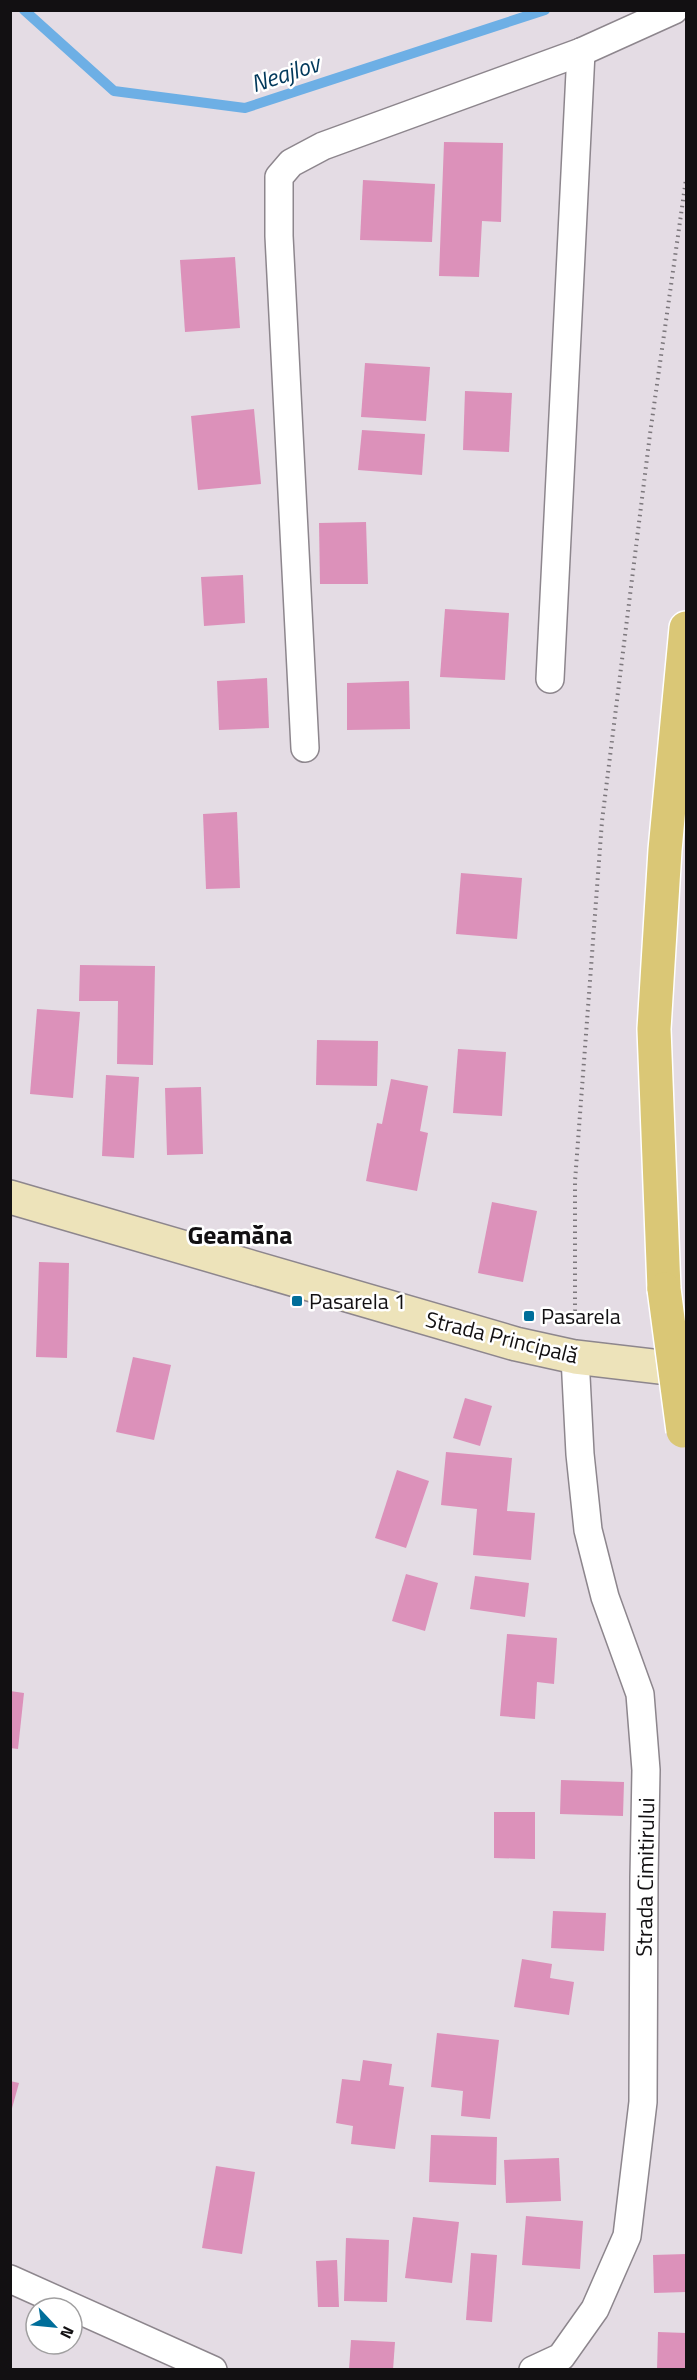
<svg xmlns="http://www.w3.org/2000/svg" width="697" height="2380" font-family="'Titillium Web',sans-serif">
	<style>
		.lines { fill: none; stroke-linecap: round; stroke-linejoin: round }
		.stream { stroke: #6dafe5; stroke-width: 10 }
		.building { fill: #dc91ba }
		.minor-casing { stroke: #8d868d; stroke-width: 30 }
		.secondary-casing { stroke: #8d868d; stroke-width: 36 }
		.primary-casing { stroke: #fff; stroke-width: 36 }
		.path { stroke: #7c777c; stroke-width: 4; stroke-dasharray: 1.5 4.5; stroke-linecap: butt }
		.minor { stroke: #fff; stroke-width: 27 }
		.secondary { stroke: #ede3ba; stroke-width: 33 }
		.primary { stroke: #dac776; stroke-width: 33 }
		.primary-bridge-casing { stroke: #fff; stroke-width: 36; stroke-linecap: butt }
		.primary-bridge { stroke: #dac776; stroke-width: 33 }
		.poi-dot { fill: #006e9a; stroke: #fff; stroke-width: 2 }
		.labels { text-anchor: middle; dominant-baseline: central; stroke-width: 5; stroke-linejoin: round; paint-order: stroke }
		.poi-label { font-size: 22px; fill: #121012; stroke: #fff; text-anchor: start }
		.street-label { font-size: 22px; fill: #121012; stroke: #fff }
		.water-label { font-size: 24px; font-style: italic; fill: #01385b; stroke: #fff }
		.quarter-label { font-size: 26px; font-weight: bold; fill: #121012; stroke: #fff }
	</style>
	<rect width="100%" height="100%" fill="#e4dce4"/>
	<g class="lines">
		<polyline class="stream" points="24,10 114,91 245,108 545,10"/>
	</g>
	<g class="building">
		<polygon points="444,142 503,143 501,222 482,221 479,277 439,276"/>
		<polygon points="363,180 435,184 432,242 360,240"/>
		<polygon points="235,257 240,328 185,332 180,260"/>
		<polygon points="365,363 430,367 426,421 361,417"/>
		<polygon points="465,391 512,393 509,452 463,450"/>
		<polygon points="254,409 261,484 198,490 191,416"/>
		<polygon points="362,430 425,434 422,475 358,470"/>
		<polygon points="366,522 368,584 320,584 319,523"/>
		<polygon points="243,575 245,623 204,626 201,577"/>
		<polygon points="445,609 509,613 505,680 440,677"/>
		<polygon points="267,678 269,728 219,730 217,681"/>
		<polygon points="409,681 410,729 347,730 347,683"/>
		<polygon points="237,812 240,888 206,889 203,814"/>
		<polygon points="461,873 522,878 517,939 456,934"/>
		<polygon points="80,965 155,966 153,1065 117,1064 118,1001 79,1001"/>
		<polygon points="37,1009 80,1012 73,1098 30,1094"/>
		<polygon points="317,1040 378,1041 377,1086 316,1085"/>
		<polygon points="458,1049 506,1052 502,1116 453,1113"/>
		<polygon points="106,1075 139,1077 134,1158 102,1156"/>
		<polygon points="391,1079 428,1086 420,1131 428,1133 417,1191 366,1181 377,1123 382,1124"/>
		<polygon points="201,1087 203,1154 167,1155 165,1088"/>
		<polygon points="492,1202 537,1211 523,1282 478,1273"/>
		<polygon points="39,1262 69,1263 67,1358 36,1357"/>
		<polygon points="133,1357 171,1365 154,1440 116,1432"/>
		<polygon points="465,1398 492,1406 480,1446 453,1438"/>
		<polygon points="446,1452 512,1458 507,1511 535,1513 531,1560 473,1555 477,1509 441,1505"/>
		<polygon points="397,1470 429,1481 406,1548 375,1538"/>
		<polygon points="406,1574 438,1583 425,1631 392,1621"/>
		<polygon points="475,1576 529,1583 525,1617 470,1609"/>
		<polygon points="507,1634 557,1638 554,1684 537,1682 535,1719 500,1716"/>
		<polygon points="10,1691 24,1693 18,1749 10,1748"/>
		<polygon points="561,1780 624,1782 623,1816 560,1814"/>
		<polygon points="494,1812 535,1812 535,1859 494,1858"/>
		<polygon points="553,1911 606,1913 604,1951 551,1948"/>
		<polygon points="522,1959 552,1964 550,1978 574,1982 569,2015 514,2007"/>
		<polygon points="437,2033 499,2040 490,2119 461,2116 463,2091 431,2087"/>
		<polygon points="363,2060 392,2064 389,2085 404,2087 395,2149 351,2144 353,2126 336,2123 342,2079 360,2081"/>
		<polygon points="10,2081 19,2083 11,2112 10,2112"/>
		<polygon points="431,2135 497,2137 496,2185 429,2182"/>
		<polygon points="559,2158 561,2201 506,2203 504,2160"/>
		<polygon points="216,2166 255,2172 242,2254 202,2248"/>
		<polygon points="526,2216 583,2221 580,2269 522,2265"/>
		<polygon points="413,2217 459,2222 452,2283 405,2278"/>
		<polygon points="346,2238 389,2240 387,2302 344,2301"/>
		<polygon points="471,2253 497,2255 492,2322 466,2320"/>
		<polygon points="686,2254 686,2292 654,2293 653,2255"/>
		<polygon points="337,2260 339,2307 318,2307 316,2261"/>
		<polygon points="658,2332 686,2333 686,2370 657,2370"/>
		<polygon points="351,2340 395,2342 393,2370 349,2370"/>
	</g>
	<g class="lines">
		<defs>
			<g id="minor">
				<polyline points="550,679 581,52"/>
				<polyline points="305,748 279,236 279,177 291,163 323,146 581,52 674,10"/>
				<polyline points="10,2279 213,2370"/>
				<polyline points="533,2370 561,2357 595,2309 627,2236 643,2102 644,1878 646,1770 640,1694 605,1597 588,1530 580,1454 575,1357"/>
			</g>
			<polyline id="secondary" points="10,1197 516,1344 575,1357 686,1370"/>
			<polyline id="primary" points="664,1289 654,1029 665,850 686,628"/>
		</defs>
		<use href="#minor" class="minor-casing"/>
		<use href="#secondary" class="secondary-casing"/>
		<use href="#primary" class="primary-casing"/>
		<polyline class="path" points="575,1323 575,1181 602,821 650,434 686,179"/>
		<use href="#minor" class="minor"/>
		<use href="#secondary" class="secondary"/>
		<use href="#primary" class="primary"/>
		<defs>
			<polyline id="primary-bridge" points="664,1289 683,1431"/>
		</defs>
		<use href="#primary-bridge" class="primary-bridge-casing"/>
		<use href="#primary-bridge" class="primary-bridge"/>
	</g>
	<g class="poi-dot">
		<rect x="291" y="1295" width="12" height="12" rx="3"/>
		<rect x="523" y="1310" width="12" height="12" rx="3"/>
	</g>
	<g class="labels">
		<g class="poi-label">
			<text x="309" y="1301">Pasarela 1</text>
			<text x="541" y="1316">Pasarela</text>
		</g>
		<g class="street-label">
			<text transform="translate(502 1337) rotate(14)">Strada Principală</text>
			<text transform="translate(645 1877) rotate(-89)">Strada Cimitirului</text>
		</g>
		<g class="water-label">
			<text transform="translate(285 73) rotate(-18)">Neajlov</text>
		</g>
		<g class="quarter-label">
			<text x="240" y="1234">Geamăna</text>
		</g>
	</g>
	<rect width="697" height="2380" fill="none" stroke="#121012" stroke-width="24"/>
	<g transform="translate(54 2326) rotate(116)"><circle r="28" fill="#ffffff" stroke="#a09fa0" stroke-width="1.5"/>
	<path d="M0-4.5L10 22L0 15L-10 22Z" fill="#006e9a"/>
	<text y="-9" font-size="16" font-weight="bold" text-anchor="middle" fill="#121012">N</text>
	</g>
</svg>
